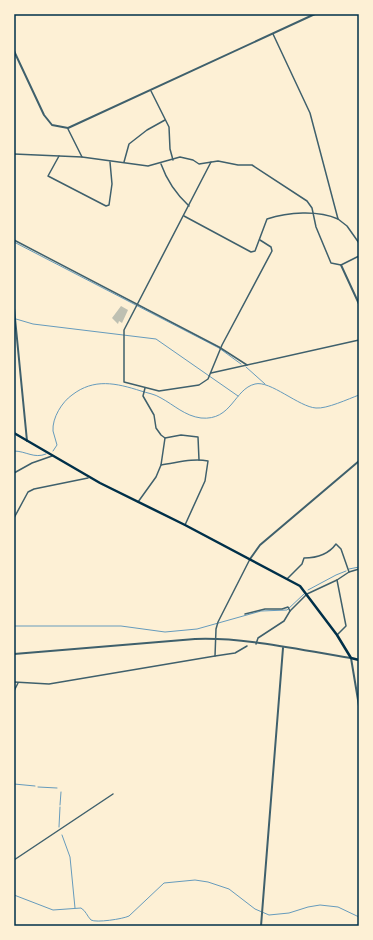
<svg xmlns="http://www.w3.org/2000/svg" width="373" height="940" font-family="'Noto Sans',sans-serif">
	<style>
		.lines { fill: none; stroke-linecap: round; stroke-linejoin: round }
		.stream { stroke: #669bbc; stroke-width: 1 }
		.building { fill: #bec0b2 }
		.minor { stroke: #3f606c; stroke-width: 1.5 }
		.tertiary { stroke: #3f606c; stroke-width: 2 }
		.trunk { stroke: #003049; stroke-width: 2.5 }
		.neatline { fill: none; stroke: #003049; stroke-width: 1.5 }
	</style>
	<rect width="100%" height="100%" fill="#fdf0d5"/>
	<g class="lines">
		<g class="stream">
			<polyline points="14,242 219,348 241,364"/>
			<polyline points="16,319 33,324 156,339 238,396"/>
			<polyline points="246,367 265,384"/>
			<path d="M14 451C26 451 34 459 46 454"/>
			<path d="M53 451 57 445C56 440 54 436 53 431 52 418 62 402 72 395 94 378 116 383 141 391 147 393 155 394 161 398 174 405 185 416 201 418 232 421 234 389 255 384 270 380 299 407 316 408 327 409 348 399 359 395"/>
			<polyline points="349,569 359,567"/>
			<polyline points="308,590 336,575 346,571"/>
			<polyline points="14,626 121,626 165,632 197,629 261,611 287,610 304,594"/>
			<polyline points="14,784 35,786"/>
			<polyline points="38,787 57,788"/>
			<polyline points="60,805 61,792"/>
			<polyline points="59,827 60,807"/>
			<polyline points="62,835 70,857 75,908"/>
			<path d="M14 895 53 910 81 908C86 911 87 916 91 920 96 923 123 919 129 916L164 883 195 880 208 882 229 889 255 909 269 915 289 913 308 907 320 905 338 907 359 917"/>
		</g>
	</g>
	<polygon class="building" points="121,306 128,310 122,323 119,321 118,324 112,318"/>
	<g class="lines">
		<g class="minor">
			<polyline points="273,34 310,113 338,219 347,226 359,243"/>
			<polyline points="151,91 169,127 170,149 173,160"/>
			<polyline points="68,129 82,157"/>
			<polyline points="14,154 82,157 148,166 180,157 193,160 199,164 218,161 238,165 252,165 307,201 312,208 316,227 331,263 341,265 359,256"/>
			<polyline points="59,156 48,176 106,206 109,205 112,184 110,162"/>
			<polyline points="124,162 129,144 147,130 165,120"/>
			<polyline points="211,162 124,330 124,382 159,391 199,385 208,379 222,345 272,251 271,247 260,240"/>
			<path d="M161 164C167 181 175 193 189 206"/>
			<path d="M184 216 251 252 255 251 267 219C288 212 318 210 338 219"/>
			<polyline points="14,240 219,347 247,365"/>
			<polyline points="211,373 359,340"/>
			<polyline points="145,388 143,396 154,415 156,428 161,435 165,438 181,435 198,437 199,460"/>
			<path d="M161 465C177 463 192 458 208 461L205 481 185 525"/>
			<polyline points="14,473 32,463 52,456"/>
			<polyline points="138,502 156,477 161,465 165,438"/>
			<polyline points="14,518 28,492 34,489 88,478"/>
			<path d="M287 579 302 564 304 558C317 558 328 555 336 544L341 549 349 572"/>
			<polyline points="245,614 265,609 282,609 288,607 290,611"/>
			<polyline points="337,635 346,626 337,580"/>
			<polyline points="256,644 258,638 284,621 290,611 307,594 337,580 349,572 359,569"/>
			<polyline points="215,656 216,629 218,622 250,559"/>
			<polyline points="14,682 49,684 215,656 235,653 247,646"/>
			<polyline points="14,691 18,683"/>
			<polyline points="14,860 113,794"/>
		</g>
		<g class="tertiary">
			<polyline points="14,51 44,115 52,125 68,128 315,14"/>
			<polyline points="341,265 359,304"/>
			<polyline points="14,308 27,441"/>
			<polyline points="250,559 260,545 359,461"/>
			<path d="M14 654 195 639C246 637 300 650 351 658L359 706"/>
			<polyline points="261,926 283,648"/>
		</g>
		<polyline class="trunk" points="14,433 100,483 185,525 300,586 337,635 351,658 359,660"/>
	</g>
	<rect width="373" height="940" fill="none" stroke="#fdf0d5" stroke-width="30"/>
	<rect x="15" y="15" width="343" height="910" class="neatline"/>
</svg>
